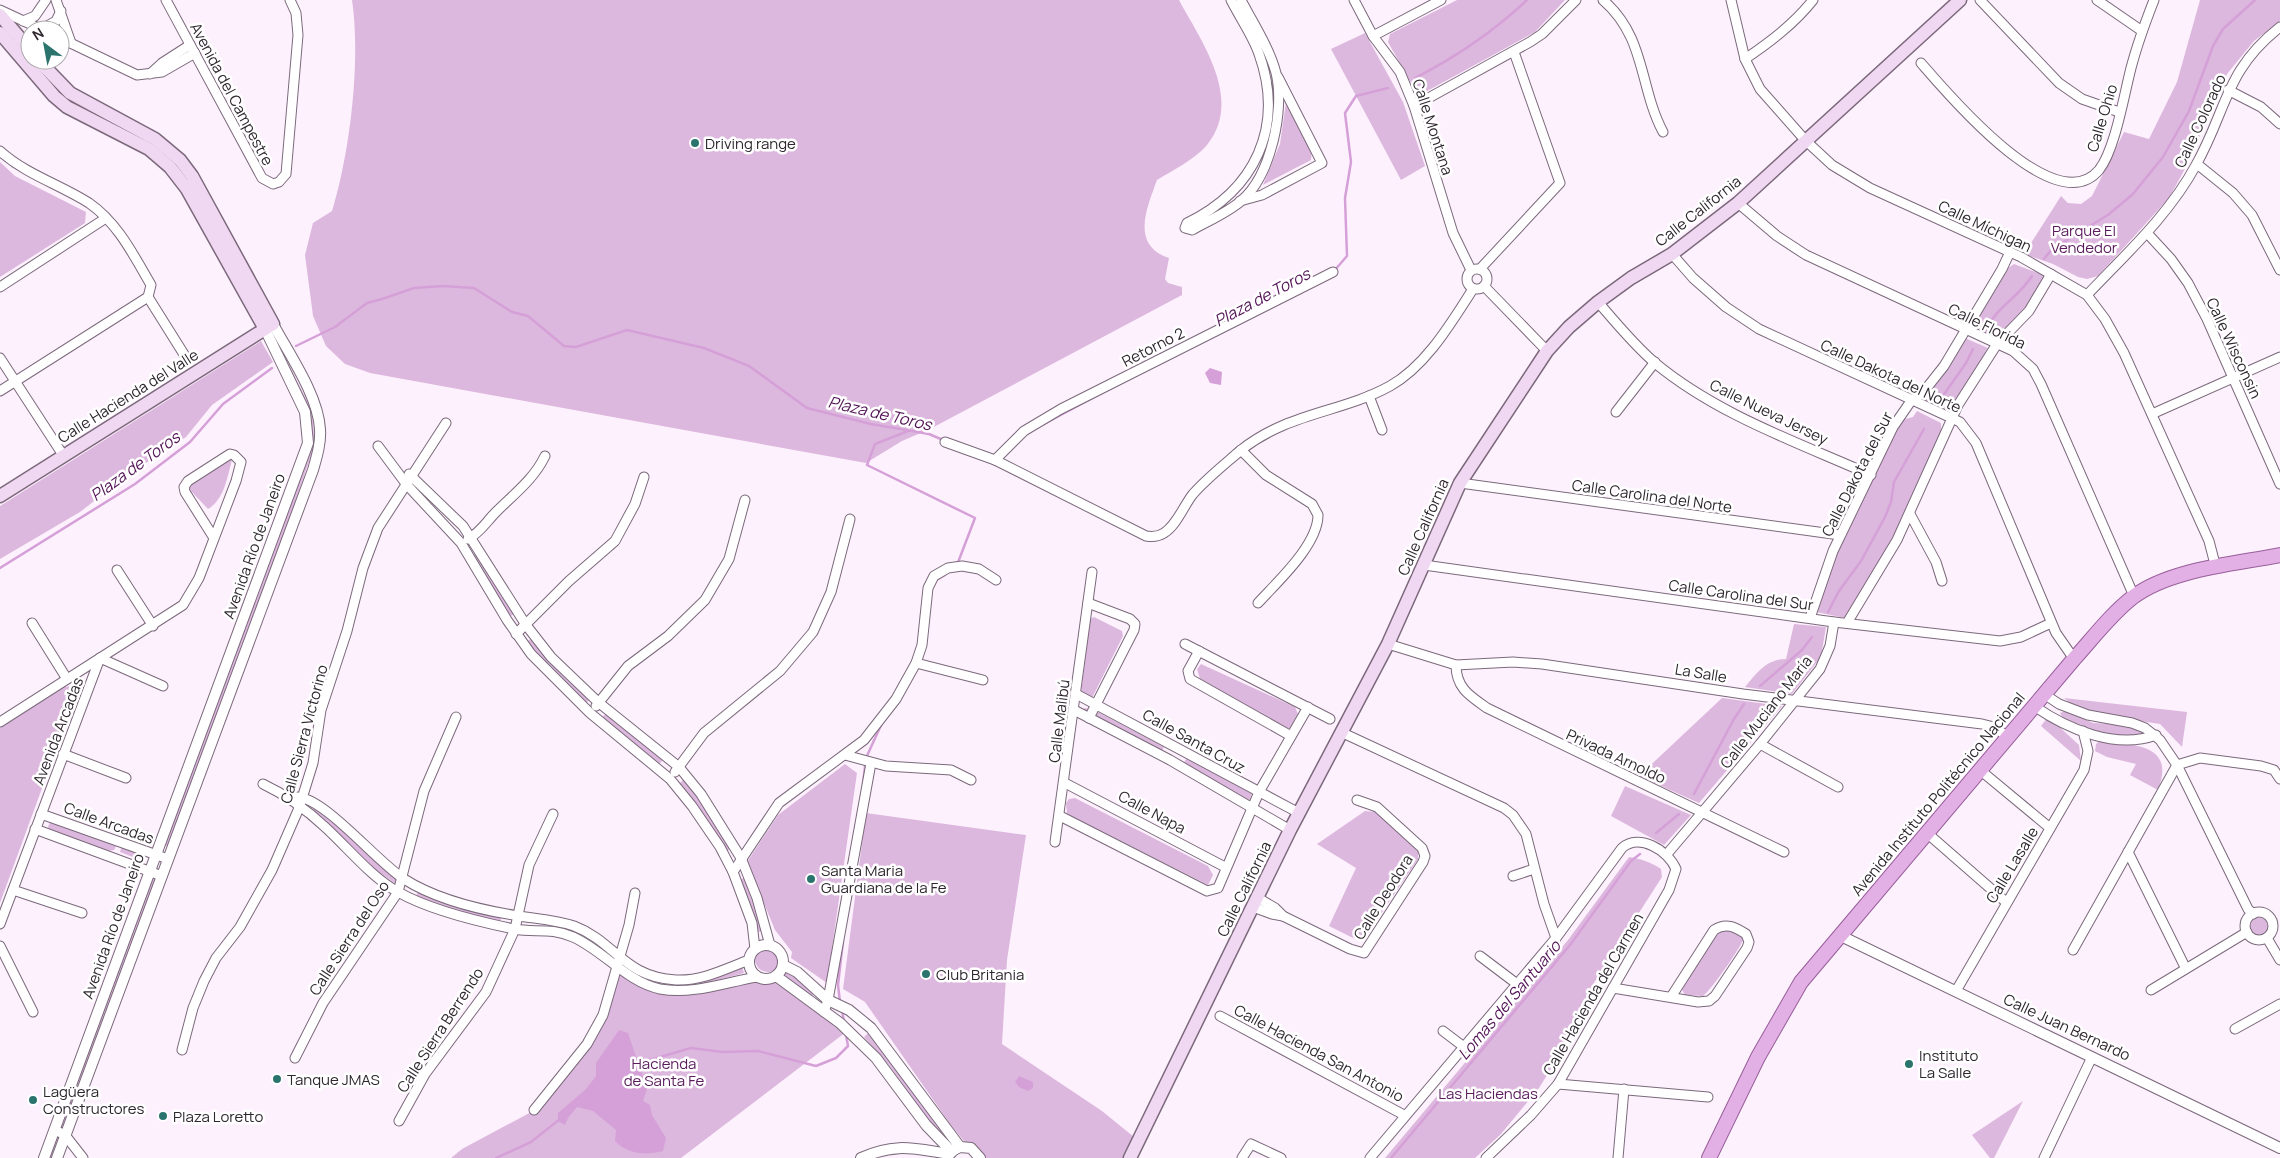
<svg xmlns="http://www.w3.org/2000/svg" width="2280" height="1158" font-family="Manrope,sans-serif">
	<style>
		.green { fill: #ddb8de }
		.water { fill: #d5a0d7 }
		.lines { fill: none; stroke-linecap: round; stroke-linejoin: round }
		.stream { stroke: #d5a0d7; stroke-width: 2.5 }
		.minor-casing { stroke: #7b697b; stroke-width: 11 }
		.tertiary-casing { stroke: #7b697b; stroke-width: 12 }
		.secondary-casing { stroke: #7b697b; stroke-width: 15 }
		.primary-casing { stroke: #975e99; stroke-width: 16 }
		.minor { stroke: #fff; stroke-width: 9 }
		.tertiary { stroke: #fff; stroke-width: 10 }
		.secondary { stroke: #f1d8f2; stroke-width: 12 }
		.primary { stroke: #e2b0e5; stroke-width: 14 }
		.poi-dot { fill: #2b746e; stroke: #fff; stroke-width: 2 }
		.labels { text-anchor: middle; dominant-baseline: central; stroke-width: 5; stroke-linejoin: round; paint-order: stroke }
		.street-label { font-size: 15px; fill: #2e272e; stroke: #fff }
		.poi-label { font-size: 15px; fill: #2e272e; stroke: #fff; text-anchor: start }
		.park-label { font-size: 15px; fill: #5a1b5d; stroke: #fff }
		.water-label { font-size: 16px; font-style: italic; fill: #521356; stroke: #fff }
	</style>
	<rect width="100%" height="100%" fill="#fef1fe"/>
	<g class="green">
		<path d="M352 0H1179C1201 41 1244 99 1207 145 1194 160 1173 170 1157 180 1147 208 1130 245 1169 258L1165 279 1168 283 1182 287V295L930 429 902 441 866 463 370 373 345 364 326 346 313 316 305 255 313 223 332 211C350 153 361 60 352 0Z"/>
		<polygon points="1457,0 1565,0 1535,32 1418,96 1388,42 1390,34"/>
		<polygon points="2200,0 2280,0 2280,21 2254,41 2227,74 2186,167 2169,198 2098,276 2087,279 2078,277 2053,264 2024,254 2061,196 2068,203 2081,204 2092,196 2124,132 2149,139 2177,82"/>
		<polygon points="1365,33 1403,102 1425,166 1401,180 1331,49"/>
		<polygon points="1286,102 1312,149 1311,160 1263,185 1280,144"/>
		<polygon points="0,162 15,176 86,212 85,223 0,277"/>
		<polygon points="2014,264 2046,276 2036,295 2013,324 1995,338 1973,327 2005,270"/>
		<polygon points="273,332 312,411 315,444 271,573 168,847 165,845 311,440 270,335"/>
		<polygon points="1965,338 1988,348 1985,352 1986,357 1948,412 1923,399"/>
		<polygon points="261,341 273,362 212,405 186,437 129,474 80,512 0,559 0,506"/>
		<polygon points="1917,411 1941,423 1941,434 1884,559 1851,614 1845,618 1816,612 1821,584 1895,431 1905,419 1913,417"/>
		<path d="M227 456 232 460C227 478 224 500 208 509L189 489 191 477Z"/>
		<polygon points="477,553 514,614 509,617 472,556"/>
		<polygon points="1094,617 1122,631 1123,636 1091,700 1081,693 1090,619"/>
		<path d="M1794 624 1826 627 1821 657 1792 694 1745 687C1757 673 1766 659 1786 659Z"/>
		<polygon points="531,639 564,677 589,700 585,704 544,665 526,642"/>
		<polygon points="1201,664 1295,707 1298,714 1290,728 1285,728 1200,679 1197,669"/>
		<polygon points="73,686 78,690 0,903 0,728 63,687"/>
		<polygon points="1722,698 1782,706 1699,803 1639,776"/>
		<polygon points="2064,698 2187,712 2182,747 2160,724 2082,712"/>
		<polygon points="1085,708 1092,709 1164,747 1160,755 1081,711"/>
		<path d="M2065 711 2093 723 2118 724 2145 730 2144 734 2135 737C2114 735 2070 735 2060 713Z"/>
		<polygon points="606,713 664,759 658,765 601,719"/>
		<polygon points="2047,718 2054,722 2079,745 2081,761 2041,726"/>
		<path d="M2101 740C2134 746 2176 743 2158 790L2130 775 2136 764 2107 757 2095 751 2096 744Z"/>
		<polygon points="1186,759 1252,793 1249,801 1182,766"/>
		<polygon points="845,764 857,773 827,983 791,958 792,952 775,930 747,862 778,815"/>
		<polygon points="683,780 702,802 731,847 726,853 678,785"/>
		<polygon points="1625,786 1691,815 1664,845 1611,816"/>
		<polygon points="1075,798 1208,866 1213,875 1208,885 1067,814 1066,803 1069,799"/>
		<polygon points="318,807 380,865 399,878 396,884 370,866 313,814 313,810"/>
		<polygon points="1365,811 1376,812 1418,850 1418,859 1366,936 1359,941 1329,926 1356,868 1317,844"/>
		<polygon points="866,813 1026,835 1007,960 1002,1044 1102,1111 1134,1137 1123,1158 978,1158 950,1124 865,1002 843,989"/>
		<polygon points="51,820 117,844 114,850 109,851 50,831 48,827"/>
		<polygon points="122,845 144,852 146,856 143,861 120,852"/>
		<path d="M1629 857C1641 859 1651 862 1661 869L1662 877 1592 986 1554 1064 1539 1088 1501 1134 1475 1158H1385L1568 940Z"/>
		<polygon points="744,877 763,931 758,932 740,881"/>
		<polygon points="154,878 155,881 52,1158 48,1158 151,880"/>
		<polygon points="418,891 503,916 499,922 444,907 416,897"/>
		<circle cx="2259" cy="926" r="9"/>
		<path d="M1730 929 1744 937C1743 945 1711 990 1703 996L1685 995 1680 986 1713 933Z"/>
		<circle cx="768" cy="959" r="13"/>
		<polygon points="742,966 744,973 689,988 665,988 637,977 639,974 668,980"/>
		<polygon points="617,967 658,990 772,978 850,1029 681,1158 451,1158 462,1149 535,1110 591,1041 610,1006"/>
		<polygon points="786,970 816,990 811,997 781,975"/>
		<polygon points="870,1031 953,1143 948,1146 889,1065 864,1037"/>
		<polygon points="2023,1101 1994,1158 1990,1158 1972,1135"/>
	</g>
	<g class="water">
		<polygon points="1210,368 1222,372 1221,385 1210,383 1205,373"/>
		<path d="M619 1030 628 1033 647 1089 643 1101 650 1105 652 1115 666 1138 663 1151C646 1156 627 1154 615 1141L616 1130 593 1111 577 1107 568 1118 565 1125 558 1121V1113L586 1089 596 1076V1063Z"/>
		<polygon points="1019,1076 1033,1082 1033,1088 1028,1091 1019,1087 1015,1082"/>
	</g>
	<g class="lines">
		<g class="stream">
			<path d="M1415 78C1456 57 1493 32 1527 0"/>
			<polyline points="2044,259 2052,249 2108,215 2133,194 2145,179 2163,157 2189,111 2213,46 2223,29 2255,0"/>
			<polyline points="1334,271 1347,256 1345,198 1351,162 1345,113 1356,96 1388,88"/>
			<path d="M1986 330C1996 307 2019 297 2032 276"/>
			<polyline points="296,346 335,327 367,303 382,299 414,288 443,286 474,288 512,312 528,316 564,346 576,347 627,330 704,348 749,366 807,408 871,424 929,434 943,440"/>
			<polyline points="1938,403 1966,363 1973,349"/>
			<polyline points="1042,425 1119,384"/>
			<polyline points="908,431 875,444 867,465 975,518 957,565"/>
			<polyline points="0,568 135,484 190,442 223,404 272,368"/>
			<polyline points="935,581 945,575"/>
			<polyline points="1828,612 1839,591 1861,561 1885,517 1891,502 1894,482 1924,429"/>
			<polyline points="1760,686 1802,650 1812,637"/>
			<polyline points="863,784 866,758 882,723"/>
			<polyline points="1694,794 1734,719 1744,704"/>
			<polyline points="1656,833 1679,814"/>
			<polyline points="840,1002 838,985 843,941"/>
			<polyline points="842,1010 844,1022"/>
			<polyline points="636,1064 691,1048 722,1052 758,1051 816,1066 836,1058 848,1046 846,1035"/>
			<polyline points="496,1158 531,1142 560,1119"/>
			<polyline points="1391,1158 1570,945 1631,861 1640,854"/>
		</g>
		<defs>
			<g id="minor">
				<polyline points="56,0 71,43"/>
				<polyline points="166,0 262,178 273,184 279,182 286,174 298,35 296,13 290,0"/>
				<path d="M1231 0C1240 18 1253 36 1259 54 1285 127 1255 190 1187 223L1185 228 1192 230C1208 221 1227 213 1241 201 1271 176 1285 109 1276 73 1269 47 1253 23 1241 0"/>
				<polyline points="1354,0 1373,36 1400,72 1414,106 1453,233 1471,270"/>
				<path d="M1603 0C1646 37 1639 87 1663 132"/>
				<polyline points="1731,0 1745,59 1760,89 1805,140 1832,165 1870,188 2021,257 2087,295 2105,319 2124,353 2209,541 2216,568"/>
				<polyline points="1980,0 2059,83 2082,99 2119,112"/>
				<polyline points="2097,0 2142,31"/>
				<polyline points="0,10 43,30"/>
				<polyline points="23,21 35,16 46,0"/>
				<polyline points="42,29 56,21 61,11"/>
				<polyline points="1373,36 1441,0"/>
				<polyline points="60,38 137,75 162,72 195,53"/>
				<path d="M1745 59C1770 42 1794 24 1813 0"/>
				<path d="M1921 63C1948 94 2055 222 2099 170 2115 150 2124 95 2131 68 2137 45 2145 23 2154 0"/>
				<polyline points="150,74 162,63 190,45"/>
				<polyline points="2228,90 2261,107 2280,124"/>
				<polyline points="1414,106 1530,42 1542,34 1576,0"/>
				<path d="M0 151C27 175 59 184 89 203 118 223 134 256 151 285L148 297 0 391"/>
				<polyline points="2197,164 2233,193 2252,215 2280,270"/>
				<polyline points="1240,201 1262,195 1322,163 1278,77"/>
				<polyline points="1738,203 1777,236 1806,255 2013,351 2033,369 2041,384 2134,596"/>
				<polyline points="2147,233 2171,259 2188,283 2207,319 2280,484"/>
				<polyline points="1672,254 1693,278 1726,307 1759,329 1960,422 1976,443 2056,633 2074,659"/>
				<circle cx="1477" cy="279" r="10"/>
				<polyline points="1480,269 1560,183 1514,52"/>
				<polyline points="1484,286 1547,351"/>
				<polyline points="0,287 106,218"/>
				<path d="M2087 295C2126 254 2169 215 2196 165 2227 110 2225 70 2280 27"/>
				<polyline points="148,297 185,356"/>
				<path d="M1598 302C1616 323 1634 345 1655 363 1718 415 1797 442 1871 475"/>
				<polyline points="0,358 63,455"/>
				<polyline points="1369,396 1382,430"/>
				<polyline points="1616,412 1655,362"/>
				<polyline points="2152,414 2280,357"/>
				<path d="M945 442 995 460 1146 536C1152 537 1158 537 1164 533 1177 525 1184 505 1193 494 1207 478 1225 464 1241 450 1289 412 1341 413 1390 386 1426 366 1451 323 1473 289"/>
				<polyline points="378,446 407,485 461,543 507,620 531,654 590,713 670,779 692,806 720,847 733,872 752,923 755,949"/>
				<path d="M1241 450 1266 475 1312 504 1318 515C1318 545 1277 582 1258 603"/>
				<polyline points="995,460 1024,431 1061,409 1333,272"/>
				<polyline points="409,474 463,526 526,625 551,657 598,702 679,767 701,794 741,858 757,898 770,945"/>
				<polyline points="1460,483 1840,535"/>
				<polyline points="1910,514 1936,562 1942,581"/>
				<path d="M468 539C481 532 486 522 496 512 514 494 534 479 545 456"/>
				<polyline points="1424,565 1834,622 2000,641 2021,637 2051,623"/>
				<polyline points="117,570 153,626"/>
				<polyline points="1088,603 1130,619 1135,624 1134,630 1089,718"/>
				<polyline points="1810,618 1833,551 1893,427 1911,401 1925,390 1944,366 2002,269 2010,252"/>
				<polyline points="32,623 67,679"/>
				<polyline points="1847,623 1897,540 1958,405 1997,344 2029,311 2051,274"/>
				<polyline points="516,634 569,581 615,541 635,504 644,477"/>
				<polyline points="1185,644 1330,719"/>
				<polyline points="1388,644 1456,665 1513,662 1542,664 1743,694 1982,724 1994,727 2008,737"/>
				<polyline points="1199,651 1188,671 1190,679 1291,736"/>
				<polyline points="100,658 163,686"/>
				<polyline points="916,663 983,680"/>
				<path d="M1456 665C1456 688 1470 696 1487 708L1784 852"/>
				<polyline points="1076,694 1299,813"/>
				<polyline points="2044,694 2059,704 2088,715 2132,723 2145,728 2160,740 2177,765 2248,909 2253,914"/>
				<polyline points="596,706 628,666 668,636 705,600 729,559 745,500"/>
				<path d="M2034 706C2067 729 2116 750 2156 735"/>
				<polyline points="1074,710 1170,760 1290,830"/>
				<polyline points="0,722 183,605 199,578 236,481 241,462 234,455 230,454 188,481 184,487 185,492 214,538"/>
				<polyline points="1343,733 1504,808 1513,815 1526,834 1544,904 1556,938"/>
				<polyline points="1760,744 1838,787"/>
				<polyline points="63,754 126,778"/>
				<polyline points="845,755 886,766 951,770 971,780"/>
				<polyline points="2177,765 2200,758 2261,766 2274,770 2280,779"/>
				<polyline points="1980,770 2050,828"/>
				<polyline points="675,772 704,733 780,671 813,632 831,592 850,519"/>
				<polyline points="1065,783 1225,867"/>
				<path d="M263 784C284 794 308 811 325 827 349 849 370 876 398 892 428 909 480 922 514 929 535 933 550 927 573 937 604 951 627 982 660 989 693 995 726 982 757 977"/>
				<path d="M297 797C325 798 376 861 404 879 437 900 480 910 519 916 538 919 556 920 574 926 616 942 623 977 676 980 703 981 725 969 749 960"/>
				<polyline points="41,814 168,859"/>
				<polyline points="1060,816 1207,891 1218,888 1259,792 1308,707"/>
				<polyline points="35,829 162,876"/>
				<polyline points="1927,833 2006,902"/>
				<polyline points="1055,842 1092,572"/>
				<polyline points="2128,852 2185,967"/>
				<polyline points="1667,854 1760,744 1820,669 1830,646 1834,622"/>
				<polyline points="733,872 779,803 864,740 896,699 916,663 922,645 928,588 934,576 948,568 962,566 979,569 996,580"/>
				<polyline points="1513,876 1534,869"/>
				<polyline points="13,890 82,913"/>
				<polyline points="1258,898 1275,908 1283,916 1350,949 1364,953 1423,862 1425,856 1422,848 1377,807 1357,800"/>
				<polyline points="1253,907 1272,914 1283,916"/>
				<circle cx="2259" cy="926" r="14"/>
				<polyline points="0,924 100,658"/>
				<polyline points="2267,938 2280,960"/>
				<polyline points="0,946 33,1012"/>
				<polyline points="2073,950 2177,765"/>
				<polyline points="1480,956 1517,984"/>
				<path d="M1613 988 1698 1002 1709 1001 1715 996 1747 948 1749 942 1746 934C1735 927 1726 922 1714 930L1671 997"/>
				<polyline points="2151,990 2247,932"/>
				<polyline points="1956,991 2084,770 2088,751 2083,731"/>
				<polyline points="824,1012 828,1000 871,763"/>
				<polyline points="1220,1016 1404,1115"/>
				<polyline points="2235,1029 2280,1004"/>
				<polyline points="1443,1031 1464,1047"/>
				<polyline points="182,1050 193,1008 204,981 216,958 240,927 272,870 299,808 313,763 321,710 347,631 363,568 378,528 446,423"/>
				<polyline points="295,1058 323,1003 398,892 424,791 456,717"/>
				<polyline points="1558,1084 1708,1097"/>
				<polyline points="534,1110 587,1044 603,1015 629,925 635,893"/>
				<polyline points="399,1121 425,1074 486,992 515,929 529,865 553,814"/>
				<polyline points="55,1130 65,1135 83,1158"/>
				<polyline points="1242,1158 1251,1144 1281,1158"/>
				<path d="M1370 1158 1556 938 1622 848C1639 833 1668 850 1676 869L1669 890 1558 1084 1531 1115 1486 1158"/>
				<polyline points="1618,1158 1624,1089"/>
				<polyline points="2044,1158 2092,1057"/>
			</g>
			<g id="tertiary">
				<polyline points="1841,936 2280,1148"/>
				<circle cx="766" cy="962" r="17"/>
				<polyline points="783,965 797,972 828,1000 849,1010 871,1028 960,1147"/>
				<polyline points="776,976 840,1023 876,1058 926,1125 952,1152"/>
				<polyline points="954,1150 960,1147 971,1148 980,1158"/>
				<polyline points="44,1158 308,443 305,412 265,329"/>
				<path d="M57 1158 313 470C317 456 321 443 320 429 318 395 289 354 273 324"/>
				<path d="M861 1158C896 1142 915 1149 950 1154"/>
			</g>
			<g id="secondary">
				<polyline points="0,15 30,50"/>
				<polyline points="41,30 42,29"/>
				<polyline points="0,33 54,96 67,107 149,149 170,167 187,189 265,329"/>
				<polyline points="0,496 273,324 192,176 180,160 155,139 70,93 38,60"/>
				<polyline points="1130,1158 1290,830 1388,644 1460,483 1547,351 1569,327 1598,302 1631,278 1672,254 1738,203 1960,0"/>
			</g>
			<path id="primary" d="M1709 1158 1758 1057 1801 982 2074 659C2093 638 2111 614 2133 597 2170 569 2235 564 2280 555"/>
		</defs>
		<use href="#minor" class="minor-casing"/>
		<use href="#tertiary" class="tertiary-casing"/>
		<use href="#secondary" class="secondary-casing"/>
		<use href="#primary" class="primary-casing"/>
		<use href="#minor" class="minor"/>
		<use href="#tertiary" class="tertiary"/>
		<use href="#secondary" class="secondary"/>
		<use href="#primary" class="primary"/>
	</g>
	<g class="poi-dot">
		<circle cx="695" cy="143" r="5"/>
		<circle cx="811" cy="879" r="5"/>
		<circle cx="926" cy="974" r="5"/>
		<circle cx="1909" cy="1064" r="5"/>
		<circle cx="277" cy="1079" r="5"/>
		<circle cx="33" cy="1100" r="5"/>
		<circle cx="163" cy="1116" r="5"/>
	</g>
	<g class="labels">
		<g class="street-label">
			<text transform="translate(232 94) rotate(62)">Avenida del Campestre</text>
			<text transform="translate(2102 118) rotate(-73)">Calle Ohio</text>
			<text transform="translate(2200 121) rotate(-65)">Calle Colorado</text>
			<text transform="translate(1433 127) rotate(72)">Calle Montana</text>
			<text transform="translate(1698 211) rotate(-38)">Calle California</text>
			<text transform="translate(1985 226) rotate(25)">Calle Míchigan</text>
			<text transform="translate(1987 326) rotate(26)">Calle Florida</text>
			<text transform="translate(1153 347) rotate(-27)">Retorno 2</text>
			<text transform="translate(2234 348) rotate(65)">Calle Wisconsin</text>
			<text transform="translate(1891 376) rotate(25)">Calle Dakota del Norte</text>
			<text transform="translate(128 396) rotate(-32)">Calle Hacienda del Valle</text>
			<text transform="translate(1769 412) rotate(26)">Calle Nueva Jersey</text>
			<text transform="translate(1857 474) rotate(-63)">Calle Dakota del Sur</text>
			<text transform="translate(1652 496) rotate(8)">Calle Carolina del Norte</text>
			<text transform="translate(1423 527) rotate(-66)">Calle California</text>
			<text transform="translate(254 546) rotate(-70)">Avenida Río de Janeiro</text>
			<text transform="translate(1741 595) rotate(8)">Calle Carolina del Sur</text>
			<text transform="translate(1701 673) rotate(9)">La Salle</text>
			<text transform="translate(1766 712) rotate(-52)">Calle Muciano María</text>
			<text transform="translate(1059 721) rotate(-83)">Calle Malibú</text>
			<text transform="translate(58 731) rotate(-69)">Avenida Arcadas</text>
			<text transform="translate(304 734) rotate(-75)">Calle Sierra Victorino</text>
			<text transform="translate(1194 741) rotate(29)">Calle Santa Cruz</text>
			<text transform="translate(1616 756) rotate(25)">Privada Arnoldo</text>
			<text transform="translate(1938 794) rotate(-50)">Avenida Instituto Politécnico Nacional</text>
			<text transform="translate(1152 812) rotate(28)">Calle Napa</text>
			<text transform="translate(109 823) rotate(20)">Calle Arcadas</text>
			<text transform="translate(2012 865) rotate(-59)">Calle Lasalle</text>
			<text transform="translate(1244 889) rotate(-64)">Calle California</text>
			<text transform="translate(1383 897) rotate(-58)">Calle Deodora</text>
			<text transform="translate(113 926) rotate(-70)">Avenida Río de Janeiro</text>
			<text transform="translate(349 938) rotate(-57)">Calle Sierra del Oso</text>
			<text transform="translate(1593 994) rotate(-60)">Calle Hacienda del Carmen</text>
			<text transform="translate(2067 1027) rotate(25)">Calle Juan Bernardo</text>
			<text transform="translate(440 1030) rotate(-57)">Calle Sierra Berrendo</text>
			<text transform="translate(1319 1053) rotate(28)">Calle Hacienda San Antonio</text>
		</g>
		<g class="poi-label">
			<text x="705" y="143">Driving range</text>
			<text x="821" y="870">Santa Maria<tspan x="821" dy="17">Guardiana de la Fe</tspan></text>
			<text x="936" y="974">Club Britania</text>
			<text x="1919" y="1055">Instituto<tspan x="1919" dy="17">La Salle</tspan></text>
			<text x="287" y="1079">Tanque JMAS</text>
			<text x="43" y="1091">Lagüera<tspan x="43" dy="17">Constructores</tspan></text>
			<text x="173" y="1116">Plaza Loretto</text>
		</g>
		<g class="park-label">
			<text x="2084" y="230">Parque El<tspan x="2084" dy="17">Vendedor</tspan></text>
			<text x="664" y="1063">Hacienda<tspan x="664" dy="17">de Santa Fe</tspan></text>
			<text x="1488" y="1093">Las Haciendas</text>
		</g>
		<g class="water-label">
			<text transform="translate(1262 297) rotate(-28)">Plaza de Toros</text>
			<text transform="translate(880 413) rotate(13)">Plaza de Toros</text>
			<text transform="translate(135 466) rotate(-36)">Plaza de Toros</text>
			<text transform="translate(1509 1000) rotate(-50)">Lomas del Santuario</text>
		</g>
	</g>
	<g transform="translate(45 45) rotate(328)"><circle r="24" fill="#ffffff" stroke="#aba9ab"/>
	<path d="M0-4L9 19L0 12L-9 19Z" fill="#2b746e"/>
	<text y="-8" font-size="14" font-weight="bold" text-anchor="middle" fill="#2e272e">N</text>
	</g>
</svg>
